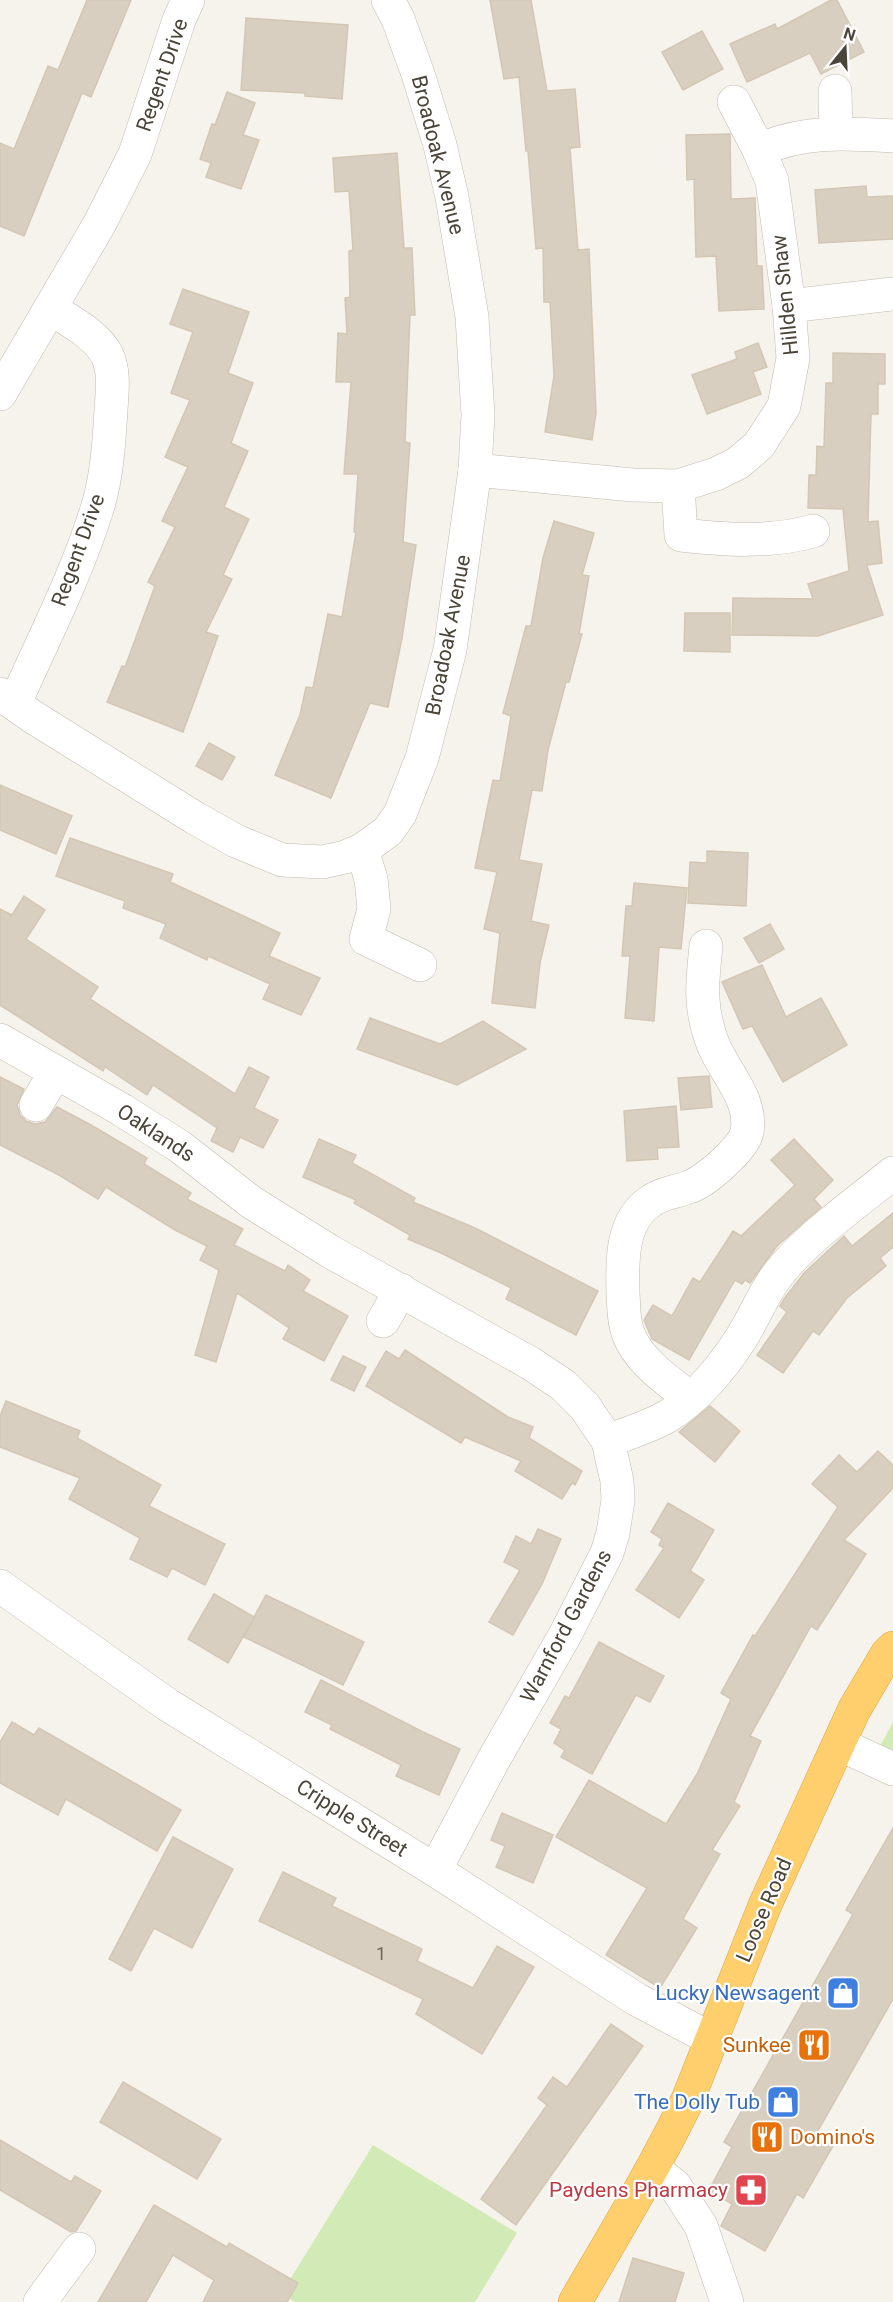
<svg xmlns="http://www.w3.org/2000/svg" width="893" height="2302" font-family="Roboto,sans-serif">
	<style>
		.green { fill: #d2eab5 }
		.building { fill: #d8cfc1; stroke: #d3c7b4; stroke-width: 1.5 }
		.lines { fill: none; stroke-linecap: round; stroke-linejoin: round }
		.minor-casing { stroke: #c2bbae; stroke-width: 34 }
		.highway-casing { stroke: #e0a43c; stroke-width: 34 }
		.minor { stroke: #fff; stroke-width: 33 }
		.highway { stroke: #ffcf6e; stroke-width: 33 }
		.labels { text-anchor: middle; dominant-baseline: central; stroke-width: 4.5; stroke-linejoin: round; paint-order: stroke }
		.number-label { font-size: 18px; fill: #6e675b }
		.street-label { font-size: 21px; fill: #4b4439; stroke: #fff }
		.shop-label { font-size: 21px; fill: #366cbe; stroke: #fff; text-anchor: end }
		.food-label { font-size: 21px; fill: #c56008; stroke: #fff; text-anchor: end }
		.health-label { font-size: 21px; fill: #be3a42; stroke: #fff; text-anchor: end }
	</style>
	<rect width="100%" height="100%" fill="#f6f3ec"/>
	<g class="green">
		<polygon points="893,1722 893,1753 880,1746"/>
		<polygon points="373,2145 517,2233 475,2302 295,2302 281,2294"/>
	</g>
	<g class="building">
		<polygon points="87,0 131,0 91,97 82,93 24,236 0,226 0,143 14,149 48,66 58,70"/>
		<polygon points="490,0 531,0 547,91 575,89 580,147 570,148 578,250 589,249 596,413 592,440 545,432 554,376 550,302 544,302 543,248 536,249 528,151 526,151 519,77 504,79"/>
		<polygon points="831,0 837,0 864,52 821,74 810,53 747,82 730,44 775,24 777,29"/>
		<polygon points="246,18 348,25 342,99 305,96 305,93 241,90"/>
		<polygon points="702,31 723,69 683,90 662,52"/>
		<polygon points="227,92 255,103 243,135 259,140 241,189 206,177 211,163 200,159 212,124 215,125"/>
		<polygon points="730,134 731,199 755,198 757,266 762,266 764,309 719,311 716,256 696,257 694,179 687,180 686,135"/>
		<polygon points="397,153 404,248 412,248 415,315 410,315 405,442 410,443 403,542 416,545 402,638 388,707 370,703 331,798 275,775 300,715 306,687 313,688 328,614 342,617 356,532 354,532 358,474 344,474 351,382 336,382 338,333 347,334 345,298 350,297 349,251 353,250 349,191 335,192 333,158"/>
		<polygon points="866,186 867,197 893,196 893,239 819,243 815,190"/>
		<polygon points="183,289 249,312 228,373 253,383 231,443 248,451 224,507 249,519 223,575 232,579 206,632 218,636 183,732 107,702 122,666 125,667 155,586 148,582 175,527 162,521 188,467 165,457 190,400 171,393 193,332 170,324"/>
		<polygon points="758,343 767,367 753,372 761,394 707,414 692,375 737,359 735,352"/>
		<polygon points="833,353 885,354 885,384 878,384 878,414 871,414 868,522 878,521 882,563 867,565 867,566 883,615 818,636 732,635 733,598 813,599 808,584 849,571 843,509 808,508 809,475 816,475 817,446 824,447 826,383 833,383"/>
		<polygon points="554,521 594,533 582,575 589,576 579,634 582,634 569,682 566,682 548,750 542,791 532,790 519,860 542,864 531,921 549,925 540,963 535,1008 492,1003 500,933 484,929 497,872 475,868 493,780 500,781 511,716 503,713 526,626 531,626 543,558"/>
		<polygon points="685,613 730,613 730,652 684,651"/>
		<polygon points="209,743 235,757 222,780 196,766"/>
		<polygon points="0,785 72,816 56,854 0,830"/>
		<polygon points="70,838 173,874 170,882 280,933 269,956 320,978 301,1015 263,999 270,984 208,956 207,960 160,938 166,924 123,908 125,901 56,876"/>
		<polygon points="707,851 748,853 746,906 688,903 690,862 707,863"/>
		<polygon points="634,883 687,888 681,949 659,947 654,1021 625,1018 630,956 622,956 626,906 632,906"/>
		<polygon points="24,896 45,910 26,939 98,987 90,999 235,1094 249,1067 269,1077 254,1108 278,1120 263,1148 240,1137 233,1152 211,1141 217,1128 153,1085 147,1095 105,1067 103,1071 0,1005 0,909 12,915"/>
		<polygon points="770,924 784,949 759,963 744,938"/>
		<polygon points="762,965 786,1017 821,998 847,1045 783,1082 752,1026 743,1029 722,982"/>
		<polygon points="370,1018 440,1044 483,1021 526,1049 457,1085 357,1049"/>
		<polygon points="709,1076 712,1107 681,1110 678,1078"/>
		<polygon points="0,1077 24,1089 17,1105 20,1115 26,1121 35,1124 45,1122 57,1107 91,1125 147,1158 144,1164 191,1193 187,1199 243,1229 234,1245 285,1271 288,1265 310,1280 303,1291 348,1316 324,1361 283,1339 289,1328 237,1293 216,1362 195,1355 219,1270 200,1260 207,1246 175,1230 106,1187 98,1199 59,1175 0,1145"/>
		<polygon points="676,1106 679,1147 657,1148 658,1159 627,1161 624,1111"/>
		<polygon points="319,1139 356,1155 352,1163 415,1198 413,1202 475,1228 598,1291 576,1335 506,1299 511,1288 441,1253 408,1239 410,1235 354,1203 356,1200 303,1177"/>
		<polygon points="794,1139 833,1180 814,1199 821,1207 777,1246 750,1283 745,1280 742,1284 735,1280 689,1360 652,1339 644,1320 653,1305 672,1316 693,1278 700,1282 733,1231 741,1236 795,1185 771,1160"/>
		<polygon points="893,1213 893,1247 880,1258 886,1266 847,1298 819,1335 813,1331 783,1373 757,1355 787,1312 780,1306 784,1299 805,1272 844,1236 852,1246"/>
		<polygon points="405,1350 508,1417 533,1427 529,1438 582,1471 575,1485 572,1483 562,1499 515,1471 521,1461 465,1437 461,1443 366,1386 386,1351 399,1359"/>
		<polygon points="343,1356 366,1367 354,1391 331,1380"/>
		<polygon points="6,1401 80,1431 77,1438 161,1485 149,1506 225,1544 205,1585 172,1568 167,1577 130,1559 140,1538 69,1499 80,1478 0,1447 0,1416"/>
		<polygon points="710,1406 740,1431 715,1462 679,1432"/>
		<polygon points="878,1451 893,1465 893,1488 844,1540 866,1554 817,1630 811,1626 750,1736 761,1741 734,1802 740,1806 712,1850 720,1854 683,1919 697,1928 660,1988 606,1955 647,1888 556,1837 589,1780 666,1824 697,1774 731,1699 721,1693 753,1635 755,1636 838,1507 812,1484 839,1455 857,1472"/>
		<polygon points="668,1503 714,1530 690,1571 704,1580 679,1618 636,1590 664,1548 659,1545 662,1539 651,1532"/>
		<polygon points="538,1529 561,1539 542,1584 513,1635 489,1622 520,1570 504,1562 516,1536 531,1544"/>
		<polygon points="214,1594 254,1617 266,1595 364,1642 343,1685 244,1637 254,1618 228,1663 188,1639"/>
		<polygon points="599,1642 664,1676 650,1702 636,1695 592,1774 561,1757 565,1750 554,1743 561,1729 550,1723 565,1696 569,1698"/>
		<polygon points="321,1680 423,1732 460,1749 439,1795 396,1776 401,1765 330,1729 332,1725 305,1712"/>
		<polygon points="12,1722 34,1735 39,1728 181,1810 157,1851 66,1799 58,1815 0,1783 0,1742"/>
		<polygon points="502,1813 553,1835 533,1883 496,1867 505,1846 491,1840"/>
		<polygon points="893,1828 893,1999 815,2136 833,2146 803,2198 797,2194 765,2251 721,2226 732,2204 709,2190 732,2147 724,2142 853,1914 846,1910"/>
		<polygon points="173,1837 233,1869 192,1948 154,1928 131,1971 109,1959"/>
		<polygon points="283,1872 336,1898 332,1906 422,1949 417,1961 473,1988 497,1946 534,1967 482,2054 416,2014 423,1999 259,1921"/>
		<polygon points="611,2024 643,2046 516,2225 481,2199 547,2105 538,2098 553,2077 567,2087"/>
		<polygon points="123,2082 221,2139 197,2179 100,2122"/>
		<polygon points="0,2140 71,2182 75,2176 101,2191 76,2231 71,2232 0,2190"/>
		<polygon points="154,2205 227,2247 229,2243 298,2283 287,2302 203,2302 214,2280 173,2255 146,2302 98,2302"/>
		<polygon points="633,2258 684,2273 675,2302 619,2302"/>
	</g>
	<g class="lines">
		<defs>
			<g id="minor">
				<polyline points="835,91 836,132"/>
				<path d="M759 150C804 130 845 133 893 136"/>
				<polyline points="789,306 893,294"/>
				<polyline points="0,394 100,223 135,154 179,20 188,0"/>
				<polyline points="475,470 633,485 678,486 716,474 738,463 759,445 784,406 793,358 789,306 772,181 759,150 734,102"/>
				<path d="M678 486 681 535C725 540 770 543 813 531"/>
				<polyline points="0,694 33,717 195,818 236,841 282,860 323,862 345,857 362,850 388,831 400,814 422,758 450,650 475,470 478,415 472,317 452,197 440,145 418,74 398,19 388,0"/>
				<path d="M15 703C43 640 76 576 97 509 107 478 109 442 111 410 112 392 115 372 107 355 97 335 70 321 51 309"/>
				<polyline points="362,850 371,879 374,909 366,939 420,965"/>
				<polyline points="0,1040 122,1110 179,1146 251,1202 331,1252 530,1363 563,1385 585,1407 608,1441 617,1481 618,1500 613,1533 607,1553 565,1635 494,1759 435,1870"/>
				<polyline points="36,1105 55,1073"/>
				<polyline points="383,1321 401,1290"/>
				<path d="M690 1398C668 1381 638 1361 628 1333 623 1320 624 1306 623 1293 622 1262 621 1220 651 1201 662 1193 676 1192 689 1187 705 1182 744 1148 747 1132 753 1099 724 1072 713 1044 699 1008 702 983 706 946"/>
				<path d="M608 1441C628 1433 649 1427 668 1416 696 1399 722 1368 740 1340 754 1319 763 1293 779 1273 811 1234 854 1205 893 1173"/>
				<polyline points="0,1586 168,1705 435,1870 636,1999 711,2039"/>
				<polyline points="839,1744 893,1769"/>
				<polyline points="653,2168 675,2186 701,2226 727,2302"/>
				<polyline points="40,2302 79,2249"/>
			</g>
			<path id="highway" d="M575 2302C614 2235 654 2169 688 2099L765 1905 854 1710 887 1654 893 1648"/>
		</defs>
		<use href="#minor" class="minor-casing"/>
		<use href="#highway" class="highway-casing"/>
		<use href="#minor" class="minor"/>
		<use href="#highway" class="highway"/>
	</g>
	<defs>
		<symbol id="shop-square" viewBox="-11 -11 22 22"><rect x="-9" y="-9" width="18" height="18" rx="4" fill="#3f7fe0" stroke="#fff"/><path d="M-5-2.5h2.3a2.7 3.5 0 0 1 5.4 0H5L5.5 6h-11ZM-1.5-2.5h3a1.5 2.3 0 0 0-3 0Z" fill="#fff"/></symbol>
		<symbol id="restaurant-square" viewBox="-11 -11 22 22"><rect x="-9" y="-9" width="18" height="18" rx="4" fill="#e8710a" stroke="#fff"/><path d="M-5-6h1v4h1v-4h1v4h1v-4h1v5L-1.5 .5V6h-2V.5L-5-1ZM5-6V6H3V1.5H1.5Q1.5-4 5-6Z" fill="#fff"/></symbol>
		<symbol id="pharmacy-square" viewBox="-11 -11 22 22"><rect x="-9" y="-9" width="18" height="18" rx="4" fill="#e0444e" stroke="#fff"/><path d="M-2-6h4v4h4v4h-4v4h-4v-4h-4v-4h4Z" fill="#fff"/></symbol>
	</defs>
	<g fill-rule="evenodd">
		<use href="#shop-square" x="824" y="1974" width="38" height="38"/>
		<use href="#restaurant-square" x="795" y="2026" width="38" height="38"/>
		<use href="#shop-square" x="764" y="2083" width="38" height="38"/>
		<use href="#restaurant-square" x="748" y="2118" width="38" height="38"/>
		<use href="#pharmacy-square" x="732" y="2171" width="38" height="38"/>
	</g>
	<g class="labels">
		<g class="number-label">
			<text x="381" y="1953">1</text>
		</g>
		<g class="street-label">
			<text transform="translate(162 75) rotate(-71)">Regent Drive</text>
			<text transform="translate(438 155) rotate(76)">Broadoak Avenue</text>
			<text transform="translate(785 295) rotate(-96)">Hillden Shaw</text>
			<text transform="translate(78 550) rotate(-70)">Regent Drive</text>
			<text transform="translate(448 635) rotate(-79)">Broadoak Avenue</text>
			<text transform="translate(156 1133) rotate(33)">Oaklands</text>
			<text transform="translate(566 1626) rotate(-62)">Warnford Gardens</text>
			<text transform="translate(352 1818) rotate(32)">Cripple Street</text>
			<text transform="translate(764 1910) rotate(-67)">Loose Road</text>
		</g>
		<g class="shop-label">
			<text x="820" y="1993">Lucky Newsagent</text>
			<text x="760" y="2102">The Dolly Tub</text>
		</g>
		<g class="food-label">
			<text x="791" y="2045">Sunkee</text>
			<text x="790" y="2137" text-anchor="start">Domino's</text>
		</g>
		<g class="health-label">
			<text x="728" y="2190">Paydens Pharmacy</text>
		</g>
	</g>
	<g transform="translate(845 48) rotate(18)" stroke="#ffffff" stroke-width="4.5" paint-order="stroke">
	<path d="M0-4.5L10 22L0 15L-10 22Z" fill="#4b4439"/>
	<text y="-9" font-size="16" font-weight="bold" text-anchor="middle" fill="#4b4439">N</text>
	</g>
</svg>
